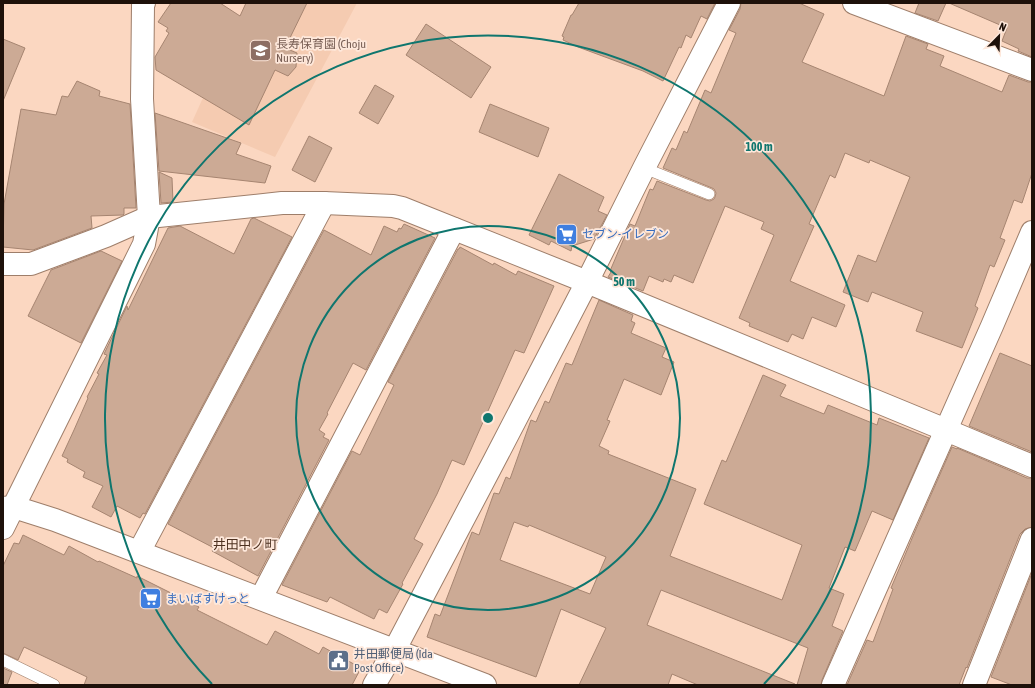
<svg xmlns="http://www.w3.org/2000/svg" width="1035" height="688" font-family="'Asap Condensed','Noto Sans JP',sans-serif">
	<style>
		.built { fill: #f5cbb1 }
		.building { fill: #ccaa95; stroke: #a68571; fill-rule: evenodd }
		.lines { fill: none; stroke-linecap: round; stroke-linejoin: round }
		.lane-casing { stroke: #9e7e6a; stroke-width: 12 }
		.street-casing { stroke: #9e7e6a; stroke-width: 24 }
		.secondary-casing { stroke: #9e7e6a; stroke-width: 24 }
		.lane { stroke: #fff; stroke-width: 11 }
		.street { stroke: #fff; stroke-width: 22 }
		.secondary { stroke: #fff; stroke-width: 22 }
		.ring { fill: none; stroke: #0f766e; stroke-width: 2 }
		.labels { text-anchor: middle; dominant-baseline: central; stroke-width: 3.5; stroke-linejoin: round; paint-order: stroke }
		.education-label { font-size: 12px; fill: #785e54; stroke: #fee8db; text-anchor: start }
		.shop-label { font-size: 12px; fill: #366cbe; stroke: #fee8db; text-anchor: start }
		.service-label { font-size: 12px; fill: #4e5e75; stroke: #fee8db; text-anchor: start }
		.neighbourhood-label { font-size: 13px; fill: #4d3120; stroke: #fee8db }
		.centre { fill: #0f766e; stroke: #fee8db; stroke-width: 2 }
		.ring-label { font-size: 12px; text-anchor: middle; font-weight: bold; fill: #0f766e; stroke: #fee8db; stroke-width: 3.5; stroke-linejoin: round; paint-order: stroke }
	</style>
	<rect width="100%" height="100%" fill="#fbd7c1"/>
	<polygon class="built" points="246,3 357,3 275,157 192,122"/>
	<g class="building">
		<polygon points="171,3 220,3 240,16 246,3 307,3 285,48 297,53 296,67 288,76 275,70 249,125 156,70 155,57 169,33 166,31 168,28 158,22"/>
		<polygon points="579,3 715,3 707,19 701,16 691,38 686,35 681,48 679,47 663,81 643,71 578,47 563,40 564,37 562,36 571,15 572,15"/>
		<polygon points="741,3 799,3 824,14 802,62 884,96 906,36 928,44 926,49 944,56 940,66 1002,92 1009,75 1028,82 1032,82 1032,173 1022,203 1014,200 1000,238 1005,240 994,267 990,265 975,306 978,308 962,348 916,331 923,312 872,292 868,302 843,292 858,255 876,262 910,177 870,160 869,163 845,153 835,178 830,175 809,224 814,226 790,281 845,305 836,327 812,317 803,339 792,334 788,342 749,326 750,323 739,318 774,235 761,229 764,222 725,206 693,283 674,275 671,282 664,279 663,282 649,276 643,291 608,277 611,272 610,271 630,224 635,226 650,189 653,190 657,181 706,200 710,201 714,199 715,197 716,193 714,189 712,188 663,168 672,148 676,150 684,131 687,133 705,90 711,93 736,33 729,30 740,9"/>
		<polygon points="919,3 946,3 938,21 915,13"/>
		<polygon points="949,3 1032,3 1032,57 1018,51 1019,49 1002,41 1007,28"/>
		<polygon points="426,24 491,67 471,98 406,55"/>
		<polygon points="3,39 25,48 3,101"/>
		<polygon points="77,81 100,91 99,96 130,104 136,208 124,208 124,214 123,215 91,216 92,228 33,250 3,247 4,204 21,109 56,115 62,96 68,97"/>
		<polygon points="375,85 394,96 378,124 359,113"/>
		<polygon points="490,104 549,128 538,157 479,132"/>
		<polygon points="155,113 241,143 236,154 271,166 265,183 159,171"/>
		<polygon points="309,136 332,148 315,182 292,170"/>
		<polygon points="159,172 172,178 173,202 161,203"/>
		<polygon points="559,174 604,197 598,211 607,215 594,239 572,246 571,251 551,241 549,245 529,235"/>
		<polygon points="254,218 292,237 145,514 143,513 140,518 117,506 111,517 92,507 103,486 83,477 85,472 67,462 68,459 62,456 74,430 88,398 87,397 99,374 97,373 107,355 104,354 127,306 128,310 168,228 180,226 234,254 251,219"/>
		<polygon points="404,224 435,238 366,370 353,363 327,413 328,414 319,430 325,434 323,437 329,440 258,576 212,551 214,548 168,524 324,230 371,255 384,226 397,232 399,228 401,229"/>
		<polygon points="460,247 493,265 494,263 516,275 518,271 554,286 524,353 515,350 464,465 452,460 437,494 414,539 423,544 402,583 403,584 387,613 379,609 374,619 330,597 327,602 282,585 352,451 360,455 394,385 388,382 458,249 459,249"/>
		<polygon points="101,251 122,261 81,343 28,316 51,270"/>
		<path d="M599 300 633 315 631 321 635 323 631 333 666 348 662 357 674 362 661 395 624 379 607 420 610 421 599 446 609 451 608 454 696 489 670 556 782 600 802 545 704 504 722 460 726 462 763 375 786 385 780 396 824 414 828 405 877 425 879 418 929 438 893 520 872 511 855 551 845 547 829 588 844 594 832 626 843 631 822 680 821 685H797L808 648 661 590 647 625 795 684V685H698L672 674 668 685H579L606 628 561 609 536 677 427 637 435 614 440 616 472 532 479 535 494 493 499 494 506 477 510 479 531 420 536 422 545 401 549 403 566 363 572 365ZM514 522 528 527 529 525 606 557 590 594 500 560Z"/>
		<polygon points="1000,353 1032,366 1032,452 969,426"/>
		<polygon points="952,447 957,449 957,448 1027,478 1032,478 1032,527 1025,529 1020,534 967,668 966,667 959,685 847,685 867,640 873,642 893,589 891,588 916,529"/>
		<polygon points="23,535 64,555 69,546 98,562 99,561 137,578 137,576 199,607 197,610 267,645 275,631 319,654 323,647 361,668 352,685 84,685 87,677 24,647 18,660 3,653 3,566 14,543 19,544"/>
		<polygon points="1032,573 1032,685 1012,685 991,677"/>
		<polygon points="3,668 12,672 7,685 3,685"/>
	</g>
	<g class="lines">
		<defs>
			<g id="lane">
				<polyline points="644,168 709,194"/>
				<polyline points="3,660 54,685"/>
			</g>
			<g id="street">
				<polyline points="854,3 1032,70"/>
				<polyline points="3,264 31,264 106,236 149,217 282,203 324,203 393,206 402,208 587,282 946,430 1032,466"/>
				<polyline points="3,528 144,244 149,217 142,99 143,5 144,3"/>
				<polyline points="139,552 324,203"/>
				<polyline points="261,598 454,229"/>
				<polyline points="833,685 992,326 1032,232"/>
				<polyline points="974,685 1032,539"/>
			</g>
			<g id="secondary">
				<polyline points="3,508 14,507 55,520 485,685"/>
				<polyline points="374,685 394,651 494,461 587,282 644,168 729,3"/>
			</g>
		</defs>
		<use href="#lane" class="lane-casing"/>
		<use href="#street" class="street-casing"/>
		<use href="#secondary" class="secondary-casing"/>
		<use href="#lane" class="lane"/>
		<use href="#street" class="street"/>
		<use href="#secondary" class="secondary"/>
	</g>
	<g class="ring">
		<circle cx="488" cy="418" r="192"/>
		<path d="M212 684A383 383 0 1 1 764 684"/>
	</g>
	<defs>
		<symbol id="school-square" viewBox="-11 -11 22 22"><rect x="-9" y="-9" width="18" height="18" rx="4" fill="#8d6e63" stroke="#fee8db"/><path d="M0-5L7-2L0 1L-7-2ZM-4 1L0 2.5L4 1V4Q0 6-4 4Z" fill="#fff"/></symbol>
		<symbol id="supermarket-square" viewBox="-11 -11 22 22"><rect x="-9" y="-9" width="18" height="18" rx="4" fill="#3f7fe0" stroke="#fee8db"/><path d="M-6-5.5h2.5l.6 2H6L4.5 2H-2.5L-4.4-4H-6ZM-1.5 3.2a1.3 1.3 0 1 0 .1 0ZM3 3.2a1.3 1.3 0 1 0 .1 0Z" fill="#fff"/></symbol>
		<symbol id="civic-square" viewBox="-11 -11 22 22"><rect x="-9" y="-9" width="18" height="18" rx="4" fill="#5c6f8a" stroke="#fee8db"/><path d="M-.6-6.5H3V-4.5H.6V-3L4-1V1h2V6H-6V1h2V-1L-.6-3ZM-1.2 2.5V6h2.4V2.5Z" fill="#fff"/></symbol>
	</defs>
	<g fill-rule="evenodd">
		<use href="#school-square" x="248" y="38" width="25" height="25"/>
		<use href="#supermarket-square" x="554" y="222" width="25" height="25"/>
		<use href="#supermarket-square" x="138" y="586" width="25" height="25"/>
		<use href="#civic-square" x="326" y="648" width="25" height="25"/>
	</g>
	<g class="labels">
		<g class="education-label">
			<text x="276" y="44">長寿保育園 (Choju<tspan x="276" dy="14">Nursery)</tspan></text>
		</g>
		<g class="shop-label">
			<text x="582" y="234">セブン-イレブン</text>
			<text x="166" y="599">まいばすけっと</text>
		</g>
		<g class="service-label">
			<text x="354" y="654">井田郵便局 (Ida<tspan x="354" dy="14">Post Office)</tspan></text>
		</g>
		<g class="neighbourhood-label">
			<text x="245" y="544">井田中ノ町</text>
		</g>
	</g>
	<circle cx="488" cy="418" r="6" class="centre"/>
	<g class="ring-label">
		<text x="759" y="151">100 m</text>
		<text x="624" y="286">50 m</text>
	</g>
	<rect width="1035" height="688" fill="none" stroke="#1e110a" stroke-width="8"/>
	<g transform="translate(999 36) rotate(23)" stroke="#fee8db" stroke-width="3" paint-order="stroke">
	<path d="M0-3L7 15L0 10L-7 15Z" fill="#1e110a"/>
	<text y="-6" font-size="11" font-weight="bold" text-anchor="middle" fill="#1e110a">N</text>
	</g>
</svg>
